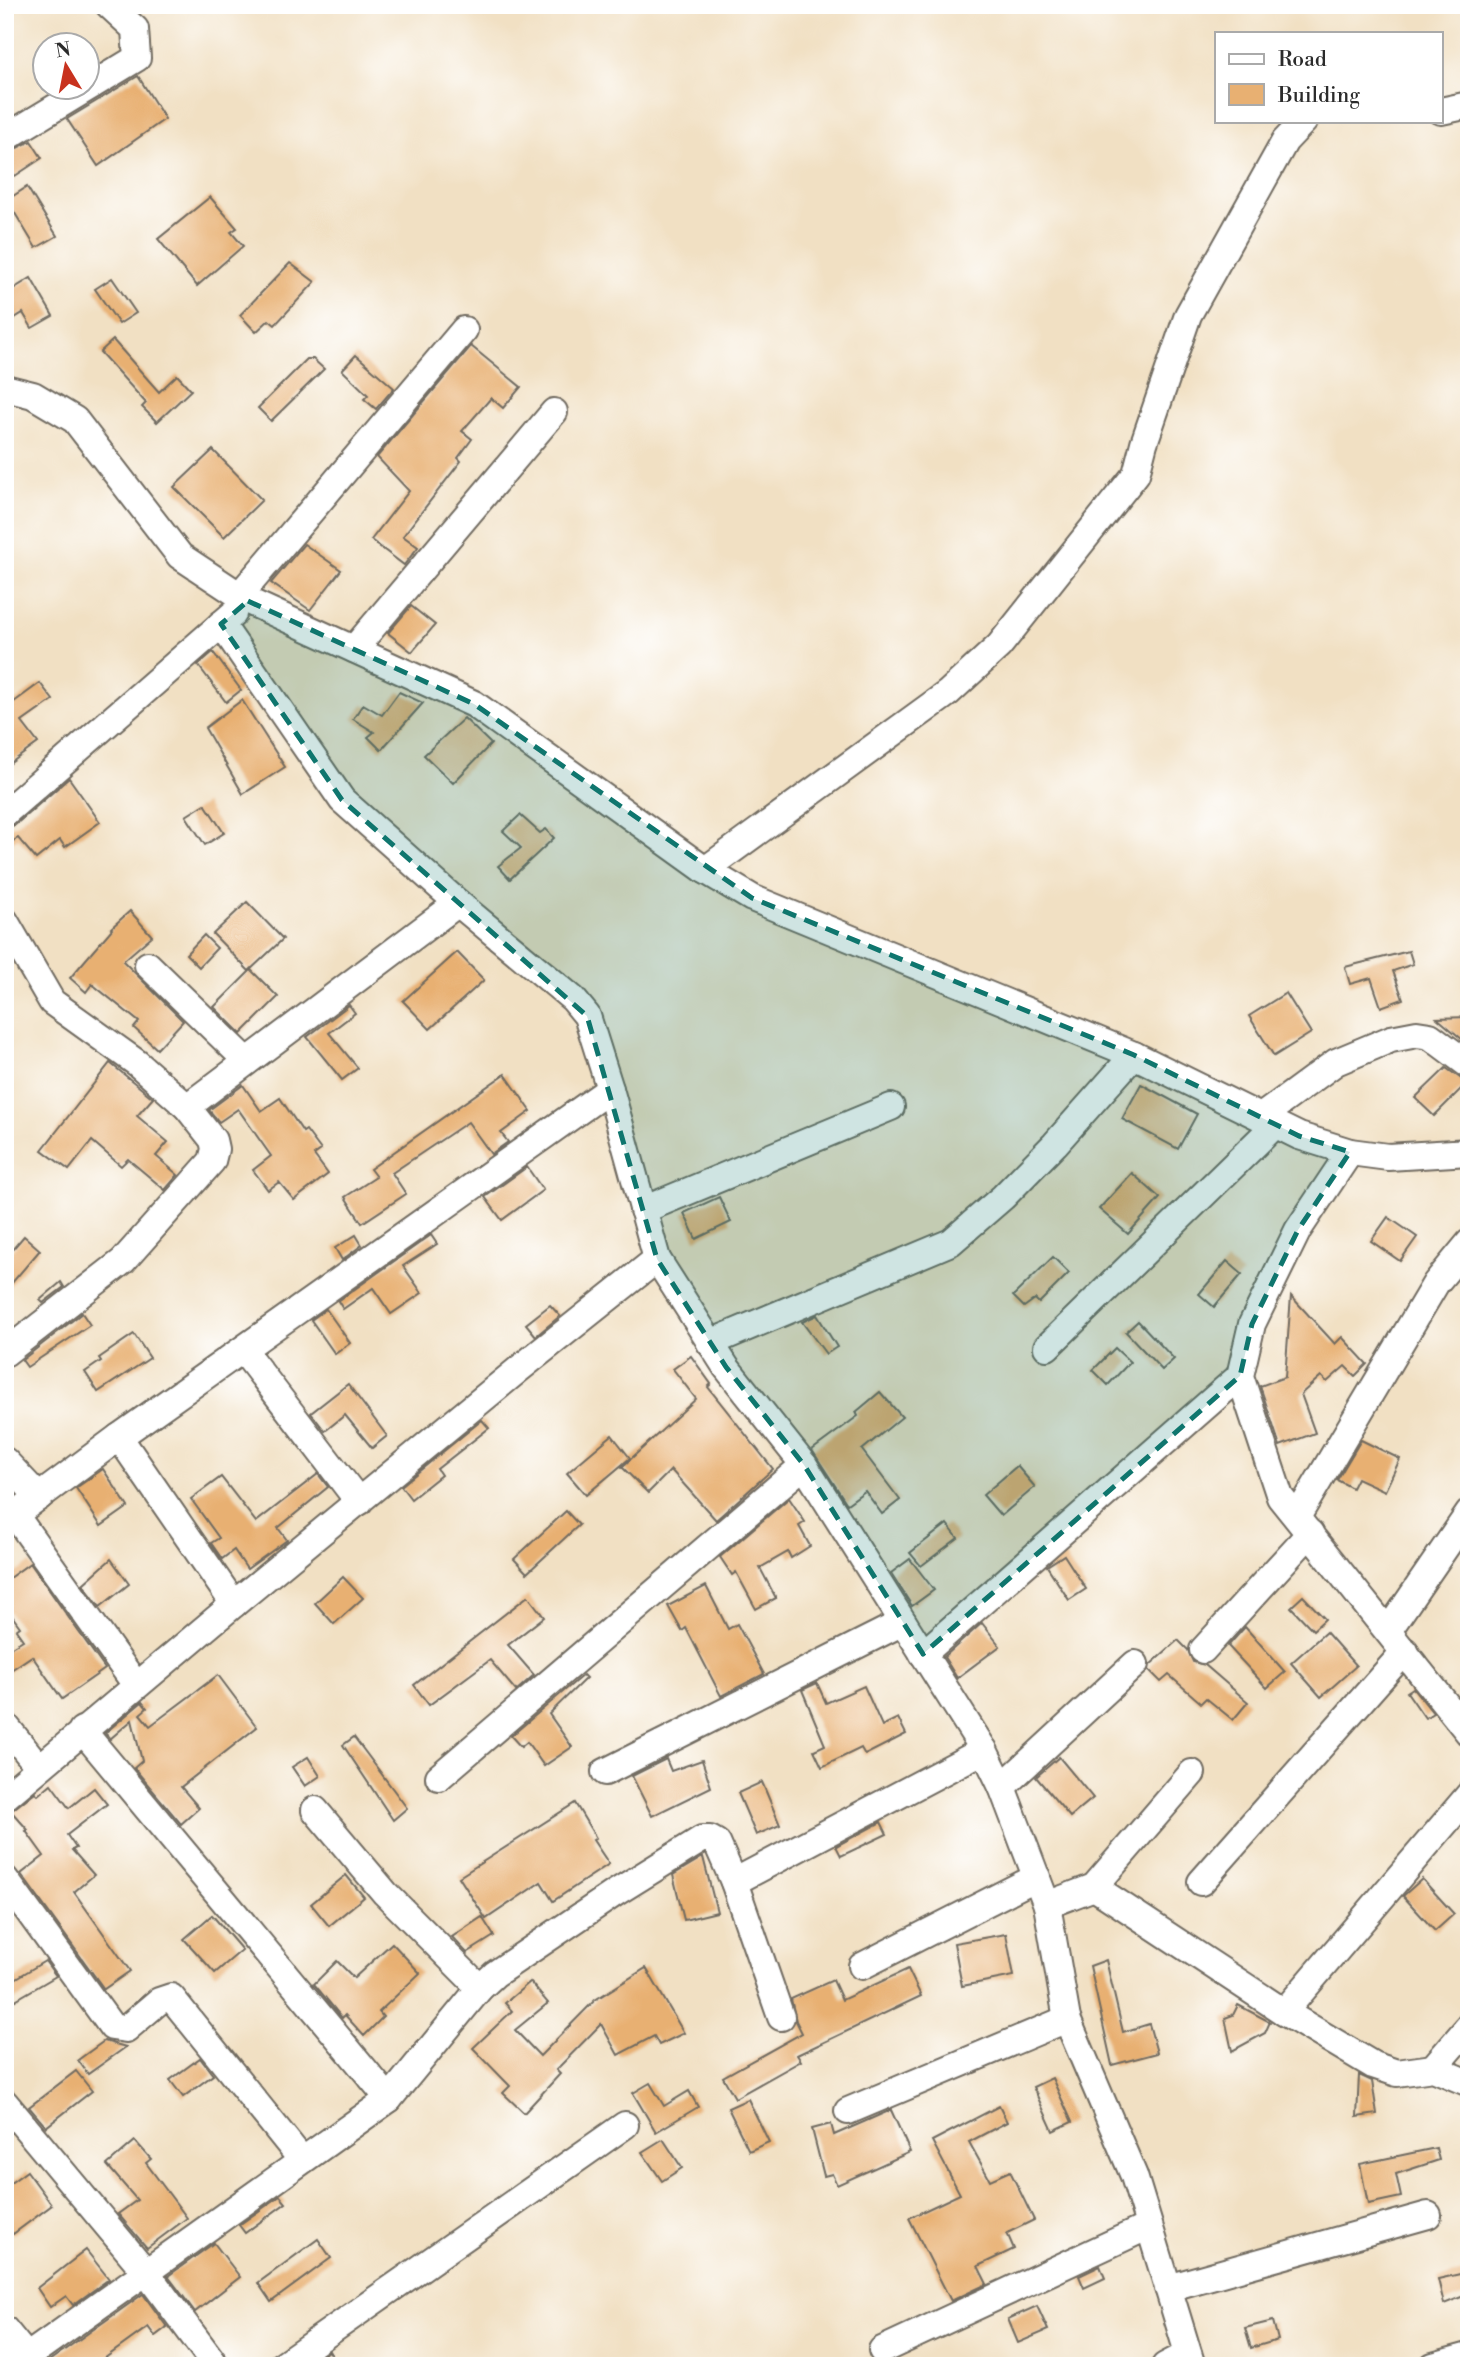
<svg xmlns="http://www.w3.org/2000/svg" width="1474" height="2371" font-family="'Libre Bodoni',serif">
	<style>
		.building { fill: #e8b072 }
		.lines { fill: none; stroke-linecap: round; stroke-linejoin: round }
		.street-casing { stroke: #706a60; stroke-width: 30 }
		.street { stroke: #fff; stroke-width: 26 }
		.marked { fill: #0f766e; fill-opacity: 0.2; stroke: #0f766e; stroke-width: 5; stroke-dasharray: 14 9; stroke-linejoin: round }
	</style>
	<rect width="100%" height="100%" fill="#fff"/>
	<filter id="ink" filterUnits="userSpaceOnUse"><feTurbulence type="fractalNoise" baseFrequency=".0143" numOctaves="2"/><feDisplacementMap in="SourceGraphic" scale="14" xChannelSelector="R" yChannelSelector="G"/><feConvolveMatrix kernelMatrix="1 2 1 2 8 2 1 2 1" color-interpolation-filters="sRGB"/></filter>
	<filter id="wash" filterUnits="userSpaceOnUse"><feTurbulence type="fractalNoise" baseFrequency=".00686" numOctaves="4" result="noise"/><feDisplacementMap in="SourceGraphic" scale="28" xChannelSelector="R" yChannelSelector="G"/><feGaussianBlur stdDeviation="1.57" result="paint"/><feColorMatrix in="noise" values="0 0 0 0 0 0 0 0 0 0 0 0 0 0 0 0 0 1.4 0 .05"/><feComposite in="paint" operator="in"/></filter>
	<g filter="url(#wash)">
		<rect width="100%" height="100%" fill="#f1e0c3"/>
		<g id="blocks">
			<g class="building">
				<polygon points="138,76 165,119 98,166 67,119"/>
				<polygon points="31,141 42,158 15,176 5,162 5,154"/>
				<polygon points="27,187 57,236 36,248 7,200"/>
				<polygon points="210,197 237,228 231,232 243,246 197,286 158,239"/>
				<polygon points="290,263 315,282 275,325 269,320 256,332 240,315"/>
				<polygon points="31,278 53,316 32,328 23,313 5,324 5,294"/>
				<polygon points="112,278 136,313 119,324 95,289"/>
				<polygon points="113,340 159,392 177,375 191,390 157,422 142,407 146,403 100,352"/>
				<polygon points="471,346 521,387 503,408 491,398 462,431 472,439 458,458 461,461 403,536 418,547 404,565 371,540 409,491 377,457"/>
				<polygon points="356,355 394,388 376,409 364,399 368,395 342,370"/>
				<polygon points="307,359 313,359 324,369 271,421 258,408"/>
				<polygon points="213,450 262,500 224,537 174,487"/>
				<polygon points="304,544 341,570 310,610 271,583"/>
				<polygon points="411,606 435,625 412,652 388,633"/>
				<polygon points="213,652 241,690 226,702 198,665"/>
				<polygon points="40,683 53,700 22,722 38,743 5,767 5,699 10,705"/>
				<polygon points="399,692 423,703 381,750 368,737 374,732 353,719 363,704 382,715"/>
				<polygon points="242,700 285,767 243,794 205,728"/>
				<polygon points="464,718 491,744 453,783 424,755"/>
				<polygon points="69,778 100,822 65,847 60,840 36,859 18,838 5,846 5,828 15,825"/>
				<polygon points="205,804 224,833 205,845 186,816"/>
				<polygon points="520,815 540,833 546,829 554,838 510,879 498,866 521,848 503,831"/>
				<polygon points="247,902 283,939 249,971 213,934"/>
				<polygon points="130,911 152,936 123,961 183,1021 157,1049 134,1028 139,1022 92,984 86,992 70,978 112,929 111,928"/>
				<polygon points="204,935 217,948 199,967 186,954"/>
				<polygon points="1409,951 1413,964 1393,971 1403,999 1381,1007 1371,978 1350,984 1345,967"/>
				<polygon points="457,952 484,980 430,1029 403,1001"/>
				<polygon points="251,970 278,997 241,1034 214,1007"/>
				<polygon points="1286,993 1311,1033 1274,1056 1249,1016"/>
				<polygon points="349,1005 355,1013 329,1033 358,1068 342,1080 307,1037"/>
				<polygon points="1469,1017 1469,1045 1437,1018"/>
				<polygon points="110,1063 153,1098 137,1116 168,1142 156,1156 178,1175 165,1190 128,1159 121,1166 92,1141 69,1170 42,1150"/>
				<polygon points="1446,1068 1467,1083 1434,1116 1415,1098"/>
				<polygon points="505,1074 531,1111 501,1133 508,1142 491,1154 468,1122 392,1173 406,1194 362,1223 345,1197 376,1177 370,1169"/>
				<polygon points="1141,1084 1197,1114 1178,1149 1122,1119"/>
				<polygon points="243,1085 261,1111 280,1098 303,1132 306,1130 321,1150 314,1155 328,1174 294,1200 279,1182 268,1190 253,1170 271,1156 238,1109 219,1122 209,1110"/>
				<polygon points="527,1167 543,1190 502,1220 485,1197"/>
				<polygon points="1132,1173 1160,1198 1128,1234 1099,1209"/>
				<polygon points="719,1197 731,1222 696,1239 684,1213"/>
				<polygon points="1388,1217 1417,1237 1400,1261 1371,1241"/>
				<polygon points="356,1235 362,1245 342,1260 335,1248"/>
				<polygon points="431,1235 437,1244 403,1266 422,1293 391,1314 373,1288 343,1309 338,1301"/>
				<polygon points="24,1236 40,1250 5,1291 5,1258"/>
				<polygon points="1053,1257 1069,1273 1039,1303 1035,1299 1024,1307 1013,1296"/>
				<polygon points="1227,1261 1242,1274 1214,1307 1199,1294"/>
				<polygon points="61,1282 64,1287 43,1303 40,1300"/>
				<polygon points="1291,1296 1335,1344 1342,1337 1367,1364 1355,1376 1345,1366 1327,1382 1321,1376 1301,1394 1315,1433 1280,1446 1260,1386 1285,1377"/>
				<polygon points="550,1305 560,1316 536,1336 526,1324"/>
				<polygon points="326,1309 350,1343 335,1354 311,1320"/>
				<polygon points="82,1313 90,1325 27,1367 22,1360"/>
				<polygon points="817,1315 837,1347 826,1354 802,1322"/>
				<polygon points="1138,1321 1174,1359 1162,1370 1126,1332"/>
				<polygon points="134,1334 150,1358 98,1392 85,1372 101,1361 99,1358"/>
				<polygon points="1115,1348 1130,1362 1108,1385 1093,1370"/>
				<polygon points="691,1356 711,1384 708,1387 773,1469 716,1520 671,1470 648,1493 622,1467 696,1399 673,1369"/>
				<polygon points="348,1384 387,1436 372,1448 345,1415 325,1431 311,1413"/>
				<polygon points="880,1392 902,1417 862,1450 900,1500 882,1514 865,1491 847,1504 812,1450 858,1416 856,1412"/>
				<polygon points="482,1420 489,1428 437,1469 441,1475 411,1499 401,1486"/>
				<polygon points="612,1435 630,1458 586,1495 567,1473"/>
				<polygon points="1361,1440 1400,1459 1385,1491 1357,1478 1352,1488 1337,1480"/>
				<polygon points="1017,1466 1035,1487 1001,1516 983,1495"/>
				<polygon points="103,1469 128,1507 101,1526 76,1488"/>
				<polygon points="318,1474 328,1487 278,1528 287,1540 247,1569 234,1550 222,1559 211,1543 219,1538 191,1499 221,1477 256,1522"/>
				<polygon points="789,1498 805,1522 799,1526 810,1546 791,1558 788,1552 760,1568 776,1598 756,1609 736,1572 732,1575 720,1557"/>
				<polygon points="566,1511 579,1525 527,1573 514,1559"/>
				<polygon points="947,1524 958,1538 921,1566 910,1553"/>
				<polygon points="1064,1555 1086,1589 1069,1600 1047,1566"/>
				<polygon points="111,1559 129,1584 100,1607 83,1584"/>
				<polygon points="910,1559 934,1590 912,1606 891,1573"/>
				<polygon points="30,1563 105,1669 62,1699 32,1656 5,1674 5,1651 23,1640 16,1630 20,1627 5,1606 5,1581"/>
				<polygon points="343,1577 363,1598 334,1624 315,1603"/>
				<polygon points="706,1586 728,1629 737,1624 764,1674 721,1696 686,1628 682,1631 668,1606"/>
				<polygon points="528,1596 544,1617 508,1645 534,1675 516,1691 490,1660 429,1705 414,1685"/>
				<polygon points="1303,1596 1325,1619 1313,1630 1291,1607"/>
				<polygon points="982,1623 1000,1646 957,1678 944,1657"/>
				<polygon points="1245,1627 1285,1672 1267,1688 1228,1646"/>
				<polygon points="1326,1632 1356,1666 1321,1697 1291,1663"/>
				<polygon points="1178,1640 1188,1650 1193,1662 1205,1665 1248,1702 1233,1720 1206,1698 1201,1703 1169,1675 1161,1682 1149,1670 1150,1665"/>
				<polygon points="218,1675 257,1727 181,1787 199,1808 181,1824 134,1768 142,1761 132,1720 110,1739 105,1733 142,1702 147,1708 140,1714 150,1726"/>
				<polygon points="583,1675 586,1678 549,1714 572,1747 544,1766 527,1742 521,1747 511,1736"/>
				<polygon points="817,1683 826,1703 864,1686 882,1726 898,1718 906,1734 865,1755 861,1748 822,1767 814,1750 825,1745 802,1690"/>
				<polygon points="1413,1688 1433,1713 1425,1718 1407,1692"/>
				<polygon points="354,1737 407,1808 393,1820 343,1745"/>
				<polygon points="308,1757 320,1776 305,1786 292,1767"/>
				<polygon points="1059,1757 1093,1798 1070,1817 1036,1777"/>
				<polygon points="666,1759 671,1771 702,1760 711,1787 652,1816 632,1776"/>
				<polygon points="762,1782 780,1825 756,1835 738,1793"/>
				<polygon points="51,1784 69,1808 94,1788 107,1804 67,1835 76,1848 72,1850 94,1875 74,1892 130,1971 104,1989 21,1874 44,1856 26,1831 28,1830 11,1811 35,1792 38,1795"/>
				<polygon points="575,1803 596,1838 593,1840 609,1864 553,1901 541,1882 486,1919 459,1877"/>
				<polygon points="881,1822 887,1834 841,1856 836,1846"/>
				<polygon points="703,1857 717,1912 684,1920 673,1875"/>
				<polygon points="346,1875 364,1897 329,1926 311,1904"/>
				<polygon points="1422,1879 1454,1914 1435,1931 1403,1896"/>
				<polygon points="212,1915 242,1950 215,1973 184,1939"/>
				<polygon points="482,1917 494,1936 467,1953 452,1937"/>
				<polygon points="1006,1934 1014,1976 962,1986 954,1943"/>
				<polygon points="392,1943 420,1973 379,2012 383,2017 364,2036 345,2015 342,2018 314,1984 337,1961 354,1978"/>
				<polygon points="1106,1960 1123,2032 1149,2024 1157,2053 1112,2065 1090,1966"/>
				<polygon points="45,1961 56,1976 5,2006 5,1985"/>
				<polygon points="646,1968 684,2033 659,2045 654,2036 618,2055 601,2024 556,2070 560,2074 524,2113 503,2093 510,2086 473,2048 512,2011 505,2003 530,1982 548,2003 515,2030 540,2056 595,2000"/>
				<polygon points="908,1969 921,1996 797,2055 801,2061 735,2098 723,2077 802,2033 796,2021 791,1999 833,1980 842,2000"/>
				<polygon points="1238,2005 1270,2022 1265,2033 1232,2051 1225,2018 1233,2015"/>
				<polygon points="104,2041 126,2047 88,2074 78,2060"/>
				<polygon points="200,2058 213,2075 183,2097 170,2080"/>
				<polygon points="76,2071 92,2091 46,2127 29,2107"/>
				<polygon points="1359,2075 1372,2081 1377,2114 1357,2117"/>
				<polygon points="1052,2078 1072,2122 1053,2131 1033,2087"/>
				<polygon points="650,2083 664,2106 689,2091 698,2107 656,2132 633,2093"/>
				<polygon points="748,2099 769,2142 749,2151 728,2108"/>
				<polygon points="999,2106 1007,2122 969,2142 990,2180 1010,2171 1034,2220 1007,2233 1014,2249 978,2266 987,2284 951,2301 909,2218 960,2194 932,2141"/>
				<polygon points="891,2110 910,2152 837,2185 832,2174 824,2176 812,2129 831,2124 834,2135"/>
				<polygon points="663,2139 682,2168 662,2181 642,2152"/>
				<polygon points="135,2141 151,2159 146,2163 187,2218 147,2248 118,2214 137,2200 107,2165"/>
				<polygon points="1436,2148 1439,2160 1396,2174 1401,2197 1368,2204 1360,2164"/>
				<polygon points="27,2171 52,2205 13,2234 5,2223 5,2187"/>
				<polygon points="280,2196 286,2203 245,2233 239,2225"/>
				<polygon points="318,2239 331,2258 271,2302 258,2283"/>
				<polygon points="214,2243 240,2277 195,2312 168,2276"/>
				<polygon points="86,2250 109,2279 73,2305 66,2296 50,2307 37,2288"/>
				<polygon points="1100,2266 1105,2278 1084,2288 1079,2276"/>
				<polygon points="1469,2272 1469,2294 1444,2304 1438,2279"/>
				<polygon points="143,2294 167,2327 155,2336 148,2327 94,2366 42,2366"/>
				<polygon points="1037,2306 1048,2330 1018,2343 1008,2319"/>
				<polygon points="1273,2321 1278,2340 1251,2348 1245,2328"/>
				<polygon points="329,2351 339,2366 309,2366"/>
			</g>
		</g>
	</g>
	<g filter="url(#ink)">
		<use href="#blocks" fill-opacity="0" stroke="#706a60" stroke-width="2"/>
		<g class="lines">
			<defs>
				<g id="street">
					<polyline points="1441,111 1469,105"/>
					<polyline points="5,138 137,58 135,29 109,5"/>
					<polyline points="5,388 33,395 75,420 180,556 248,601 474,704 705,870 752,898 1134,1055 1299,1136 1350,1152 1388,1157 1469,1152"/>
					<polyline points="239,596 464,330"/>
					<polyline points="221,624 342,800 458,903 573,999 587,1016 610,1089 657,1259 726,1367 804,1465 984,1750 1002,1787 1047,1905 1067,2019 1134,2176 1192,2366"/>
					<polyline points="354,649 554,412"/>
					<polyline points="5,813 233,614"/>
					<polyline points="705,870 948,693 999,646 1136,474 1144,443 1188,315 1285,141 1304,121"/>
					<polyline points="5,921 52,1002 137,1063 187,1107 213,1140 215,1149 212,1161 123,1261 5,1353"/>
					<polyline points="148,965 247,1061"/>
					<polyline points="187,1107 458,903"/>
					<polyline points="1261,1117 1336,1062 1391,1039 1417,1034 1430,1036 1469,1065"/>
					<polyline points="1350,1152 1298,1230 1252,1324 1240,1376 1280,1497 1469,1733"/>
					<polyline points="643,1210 891,1107"/>
					<polyline points="710,1343 951,1242 1003,1197 1055,1144 1134,1055"/>
					<polyline points="1047,1347 1276,1124"/>
					<polyline points="243,1350 359,1502"/>
					<polyline points="119,1437 234,1604"/>
					<polyline points="5,1461 39,1497"/>
					<polyline points="15,1515 136,1685"/>
					<polyline points="1297,1517 1436,1283 1469,1243"/>
					<polyline points="5,1522 119,1437 610,1089"/>
					<polyline points="1388,1631 1469,1513"/>
					<polyline points="1203,1650 1310,1533"/>
					<polyline points="923,1654 1240,1376"/>
					<polyline points="5,1725 39,1767"/>
					<polyline points="82,1730 389,2099"/>
					<polyline points="605,1772 903,1622"/>
					<polyline points="439,1777 804,1465"/>
					<polyline points="1002,1787 1135,1664"/>
					<polyline points="5,1797 234,1604 519,1369 657,1259"/>
					<polyline points="315,1810 385,1893 480,1988"/>
					<polyline points="5,1879 112,2027 126,2029 159,2001 171,1997 302,2160"/>
					<polyline points="734,1882 984,1750"/>
					<polyline points="1201,1882 1405,1651"/>
					<polyline points="1094,1887 1284,2012 1373,2065 1397,2073 1433,2068 1469,2083"/>
					<polyline points="1047,1905 1094,1887 1192,1773"/>
					<polyline points="862,1966 1037,1877"/>
					<polyline points="1284,2012 1469,1795"/>
					<polyline points="1433,2068 1469,2026"/>
					<polyline points="5,2103 146,2272 216,2366"/>
					<polyline points="848,2111 1067,2019"/>
					<polyline points="1168,2288 1428,2215"/>
					<polyline points="5,2330 27,2357"/>
					<polyline points="882,2350 1149,2226"/>
					<polyline points="14,2366 389,2099 480,1988 495,1974 615,1893 702,1839 710,1839 717,1843 734,1882 781,2017"/>
					<polyline points="281,2366 625,2125"/>
					<polyline points="1165,2366 1188,2354"/>
					<polyline points="1433,2366 1469,2356"/>
				</g>
			</defs>
			<use href="#street" class="street-casing"/>
			<use href="#street" class="street"/>
		</g>
	</g>
	<path class="marked" d="M248 601 474 704 752 898 1134 1055 1299 1136 1350 1152 1298 1230 1252 1324 1240 1376 923 1654 804 1465 726 1367 657 1259 587 1016 342 800 221 624Z"/>
	<rect width="1474" height="2371" fill="none" stroke="#fff" stroke-width="28"/>
	<rect x="1215" y="32" width="228" height="91" fill="#ffffff" stroke="#aaaaaa" stroke-width="2"/>
	<rect x="1229" y="54" width="35" height="10" fill="#ffffff" stroke="#aaaaaa" stroke-width="2"/>
	<text x="1278" y="66" font-size="21" fill="#2b2b2b">Road</text>
	<rect x="1229" y="84" width="35" height="21" fill="#e8b072" stroke="#aaaaaa" stroke-width="2"/>
	<text x="1278" y="102" font-size="21" fill="#2b2b2b">Building</text>
	<g transform="translate(66 66) rotate(350)"><circle r="33" fill="#ffffff" stroke="#aaaaaa" stroke-width="2"/>
	<path d="M0-5L12 26L0 18L-12 26Z" fill="#c8321e"/>
	<text y="-10" font-size="19" font-weight="bold" text-anchor="middle" fill="#2b2b2b">N</text>
	</g>
</svg>
